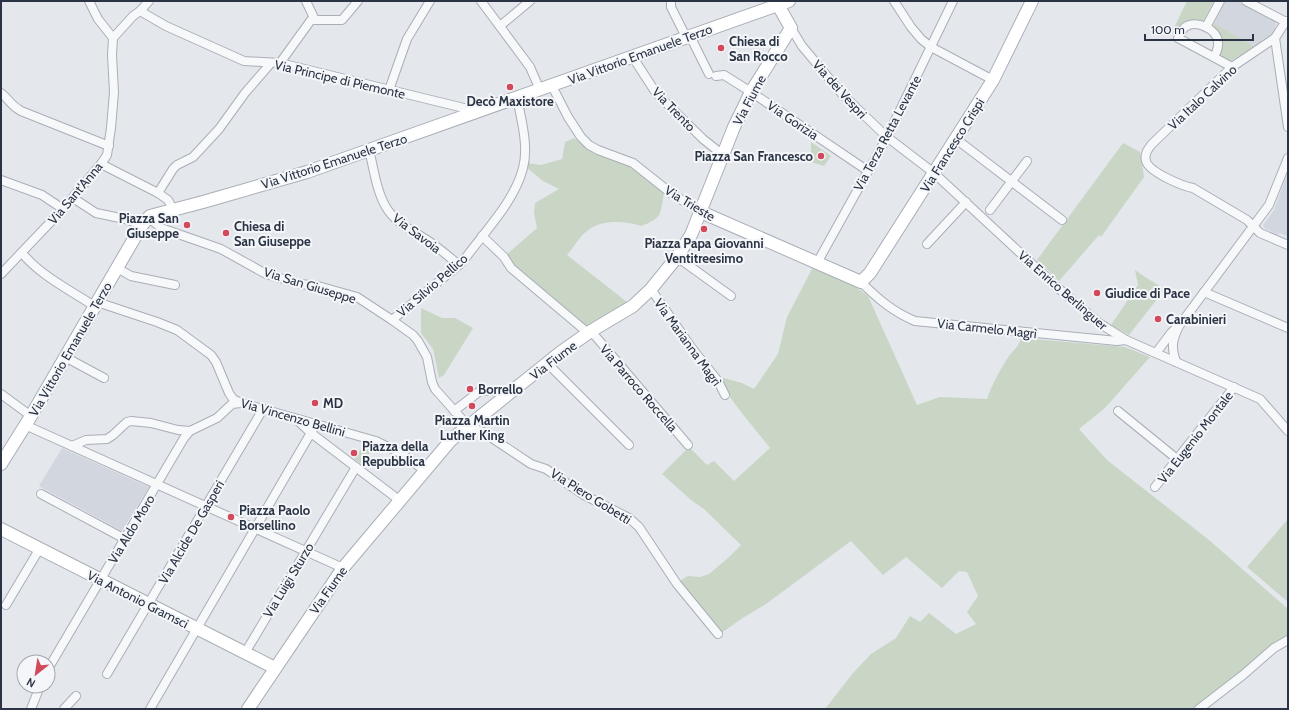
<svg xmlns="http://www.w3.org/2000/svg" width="1289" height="710" font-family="Cabin,sans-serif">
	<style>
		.built { fill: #d2d6de }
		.green { fill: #c9d6c5 }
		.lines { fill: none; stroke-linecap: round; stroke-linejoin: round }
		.street-casing { stroke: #a9aeb7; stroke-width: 10 }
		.secondary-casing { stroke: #a9aeb7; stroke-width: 14 }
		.street { stroke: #f7f8fa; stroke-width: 8 }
		.secondary { stroke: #fff; stroke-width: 12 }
		.poi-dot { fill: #d1495b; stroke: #f4f6f9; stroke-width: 1.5 }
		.labels { text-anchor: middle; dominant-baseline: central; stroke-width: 4; stroke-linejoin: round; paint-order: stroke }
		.poi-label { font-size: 13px; font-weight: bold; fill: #2b3445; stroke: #f4f6f9; text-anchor: start }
		.street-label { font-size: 13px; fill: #2b3445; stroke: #f4f6f9 }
	</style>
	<rect width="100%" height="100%" fill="#e4e7ec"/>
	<g class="built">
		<polygon points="1225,1 1238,1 1275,20 1276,25 1273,35 1255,47 1214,23"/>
		<polygon points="1288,172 1288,240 1287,240 1287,236 1280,233 1278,235 1264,228 1263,225 1274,210"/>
		<polygon points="62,448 149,487 122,531 39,486"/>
	</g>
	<g class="green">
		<polygon points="1187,1 1214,1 1203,22 1179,31 1174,28"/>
		<path d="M1214 23 1255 47 1229 62 1220 55C1220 45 1210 33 1214 23Z"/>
		<path d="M574 138 593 153 615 160 634 169 664 193C660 214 663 218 641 226 624 221 602 219 587 231 579 237 573 248 567 255L627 302 586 326 511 264 508 258 509 257 507 254 537 228 534 213 535 203 559 189 543 181 526 167 527 163 541 165 562 159 565 142Z"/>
		<polygon points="811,142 831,156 824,166 811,162"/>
		<polygon points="1123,143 1140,152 1144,177 1101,237 1099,235 1059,281 1037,260"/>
		<path d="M813 267 856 287 868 296 917 405 940 397 987 399C992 384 1000 370 1009 356 1014 350 1019 346 1021 338L1125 347 1150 357 1105 408 1079 429 1107 460 1209 540 1288 609V637L1196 709H825L853 673 871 654 896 638 910 616 920 622 929 613 956 634 976 624 967 612 978 596 967 572 959 571 942 588 906 557 883 575 851 541 766 604 741 619 720 634 678 582 688 576 700 577 709 574 728 558 741 545 704 509 691 500 662 474 689 447 707 465 714 461 734 481 770 448 741 412 730 397 720 377 742 383 754 389 778 354 787 317Z"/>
		<polygon points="1135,270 1148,279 1165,289 1129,335 1111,325 1138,285"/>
		<polygon points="421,308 442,318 455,318 473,328 444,375 439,378 433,349 421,333"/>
		<polygon points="365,443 374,446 363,465 354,459"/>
		<polygon points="1287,520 1288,521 1288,602 1247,567"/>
	</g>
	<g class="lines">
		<defs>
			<g id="street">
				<polyline points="89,1 98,19 113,38"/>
				<polyline points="306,1 315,20"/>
				<polyline points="481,1 530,67 540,90"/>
				<polyline points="671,1 671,7 686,37"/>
				<polyline points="894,1 911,27 921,39 931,47 993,80"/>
				<polyline points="1246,1 1288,23"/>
				<polyline points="140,11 166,26 244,61 280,63 476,111"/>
				<path d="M1286 21 1275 38 1232 67 1152 144C1148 149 1144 154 1146 161 1149 172 1182 186 1193 188L1247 220 1260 233 1288 245"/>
				<polyline points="500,26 530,1"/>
				<polyline points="1206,27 1220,1"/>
				<polyline points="791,28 802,46 842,94 887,137 934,173 1058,288 1099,323 1126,340 1260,399 1288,431"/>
				<polyline points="690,36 709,74"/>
				<polyline points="1275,38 1288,127"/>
				<polyline points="632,56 656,93 703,139 723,155"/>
				<path d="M1214 57C1216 53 1219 48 1218 42 1217 29 1196 19 1185 27 1182 30 1180 34 1178 38L1232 67"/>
				<polyline points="280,63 311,20 342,20 358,1"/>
				<polyline points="716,76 724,75 751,92 868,171"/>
				<polyline points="552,86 568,117 581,137 589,145 598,150 633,163 672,194 701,212"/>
				<polyline points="389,90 407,39 430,1"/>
				<path d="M1 93C9 99 10 105 21 111L109 146"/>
				<polyline points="956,139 1062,220"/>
				<path d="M369 150C374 169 376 190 386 207 395 223 412 230 427 240 438 247 448 256 459 265"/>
				<polyline points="101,164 158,193 168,200 173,209"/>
				<polyline points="1,180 42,195 63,209"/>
				<polyline points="158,193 173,169 177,165 193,157 207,142 219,129 245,93 271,63"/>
				<polyline points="73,198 96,213 125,219 142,225"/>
				<polyline points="990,210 1027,161"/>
				<polyline points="150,216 153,221 161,228 221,249 266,274 301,284 318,286 357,297 392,320 413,335 418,341 427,357 432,382 435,389 468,426 483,432 531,464 546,469 584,495 629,518 639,527 677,584 718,634"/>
				<polyline points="482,236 504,257 511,268 588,333"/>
				<polyline points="927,244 966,202"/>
				<path d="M22 253C40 275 68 289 91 304L97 302 157 322 177 330 211 355 216 362 229 393 233 399 241 403 376 441 402 454 424 470"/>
				<polyline points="677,257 731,296"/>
				<polyline points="817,263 887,137 953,1"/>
				<polyline points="117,268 131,276 175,285"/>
				<polyline points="1,274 63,209 101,164 107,155 111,128 114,92 112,55 113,38 133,16 140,11 149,1"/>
				<path d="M861 282C877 298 893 312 915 321L1117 341 1126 340"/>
				<polyline points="651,289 691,347 718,381 725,395"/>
				<polyline points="1204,292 1288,328"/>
				<path d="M392 320 459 265 467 256C487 229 515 200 523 168 529 147 521 118 517 98"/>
				<polyline points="591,331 688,445"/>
				<polyline points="1156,353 1171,333 1175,329"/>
				<polyline points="65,357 104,378"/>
				<path d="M1176 362C1171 346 1172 341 1179 326L1269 205 1288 158"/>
				<polyline points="547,363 629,445"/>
				<polyline points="1,394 31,416"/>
				<polyline points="454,411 480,391 501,391 509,394"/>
				<polyline points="1118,411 1177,459"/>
				<polyline points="296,419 311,433 399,500"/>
				<polyline points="25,425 343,568"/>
				<polyline points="72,446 86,440 107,439 113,435 127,422 131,421 151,423 178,430 190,431 217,418 232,404 241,403"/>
				<polyline points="1155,487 1234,387"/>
				<polyline points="41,494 125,539"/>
				<polyline points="6,605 40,548"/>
				<polyline points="245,653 356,467"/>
				<polyline points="48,669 184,438 190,431"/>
				<polyline points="107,674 263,409"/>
				<polyline points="31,709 40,686"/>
				<polyline points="64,709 76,696"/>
				<polyline points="150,709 316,424"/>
				<polyline points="1199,709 1243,675 1274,648 1288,640"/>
			</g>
			<g id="secondary">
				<polyline points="701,212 861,282 870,273 993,80 1032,1"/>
				<polyline points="1,464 31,416 142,225 150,216 203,202 307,172 789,1"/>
				<polyline points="1,529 275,668"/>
				<polyline points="248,709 343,568 451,440 561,352 591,331 633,306 651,289 677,257 691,235 734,127 751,92 791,28 778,5"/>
			</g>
		</defs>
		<use href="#street" class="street-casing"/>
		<use href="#secondary" class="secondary-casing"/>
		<use href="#street" class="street"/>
		<use href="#secondary" class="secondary"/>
	</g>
	<g class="poi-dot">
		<circle cx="721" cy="48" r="4"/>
		<circle cx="510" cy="87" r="4"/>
		<circle cx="821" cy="156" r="4"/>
		<circle cx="187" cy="225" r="4"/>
		<circle cx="704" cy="229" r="4"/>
		<circle cx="226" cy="233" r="4"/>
		<circle cx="1097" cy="293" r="4"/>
		<circle cx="1158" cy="319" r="4"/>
		<circle cx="470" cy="389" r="4"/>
		<circle cx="315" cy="403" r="4"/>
		<circle cx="472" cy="406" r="4"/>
		<circle cx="354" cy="453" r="4"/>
		<circle cx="231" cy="517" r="4"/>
	</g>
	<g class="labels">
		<g class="poi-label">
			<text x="729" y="41">Chiesa di<tspan x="729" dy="15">San Rocco</tspan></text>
			<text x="510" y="101" text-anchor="middle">Decò Maxistore</text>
			<text x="813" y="156" text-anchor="end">Piazza San Francesco</text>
			<text x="179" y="218" text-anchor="end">Piazza San<tspan x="179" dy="15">Giuseppe</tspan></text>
			<text x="234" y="226">Chiesa di<tspan x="234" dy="15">San Giuseppe</tspan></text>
			<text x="704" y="243" text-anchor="middle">Piazza Papa Giovanni<tspan x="704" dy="15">Ventitreesimo</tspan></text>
			<text x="1105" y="293">Giudice di Pace</text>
			<text x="1166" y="319">Carabinieri</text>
			<text x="478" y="389">Borrello</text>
			<text x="323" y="403">MD</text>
			<text x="472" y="420" text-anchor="middle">Piazza Martin<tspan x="472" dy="15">Luther King</tspan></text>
			<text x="362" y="446">Piazza della<tspan x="362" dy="15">Repubblica</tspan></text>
			<text x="239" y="510">Piazza Paolo<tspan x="239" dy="15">Borsellino</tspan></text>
		</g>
		<g class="street-label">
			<text transform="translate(640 54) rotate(-20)">Via Vittorio Emanuele Terzo</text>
			<text transform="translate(340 79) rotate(13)">Via Principe di Piemonte</text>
			<text transform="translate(840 89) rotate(48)">Via dei Vespri</text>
			<text transform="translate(1202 97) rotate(-43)">Via Italo Calvino</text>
			<text transform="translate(749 100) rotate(-62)">Via Fiume</text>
			<text transform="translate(674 109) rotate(46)">Via Trento</text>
			<text transform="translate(793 120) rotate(34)">Via Gorizia</text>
			<text transform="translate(887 133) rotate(-62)">Via Terza Retta Levante</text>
			<text transform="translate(952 145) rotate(-58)">Via Francesco Crispi</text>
			<text transform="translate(334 161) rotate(-18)">Via Vittorio Emanuele Terzo</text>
			<text transform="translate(75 193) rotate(-50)">Via Sant'Anna</text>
			<text transform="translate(690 203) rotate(31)">Via Trieste</text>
			<text transform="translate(417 233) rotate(37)">Via Savoia</text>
			<text transform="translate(310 285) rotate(17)">Via San Giuseppe</text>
			<text transform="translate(432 285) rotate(-41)">Via Silvio Pellico</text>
			<text transform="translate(1063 290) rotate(41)">Via Enrico Berlinguer</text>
			<text transform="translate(987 328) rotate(6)">Via Carmelo Magrì</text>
			<text transform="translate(688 342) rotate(54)">Via Marianna Magrì</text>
			<text transform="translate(70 349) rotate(-60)">Via Vittorio Emanuele Terzo</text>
			<text transform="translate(553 360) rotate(-37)">Via Fiume</text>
			<text transform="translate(639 388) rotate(49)">Via Parroco Roccella</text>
			<text transform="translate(293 417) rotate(16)">Via Vincenzo Bellini</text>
			<text transform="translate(1195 437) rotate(-52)">Via Eugenio Montale</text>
			<text transform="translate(591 496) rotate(32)">Via Piero Gobetti</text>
			<text transform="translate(131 529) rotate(-59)">Via Aldo Moro</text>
			<text transform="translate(191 532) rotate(-60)">Via Alcide De Gasperi</text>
			<text transform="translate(288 580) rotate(-59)">Via Luigi Sturzo</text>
			<text transform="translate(328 590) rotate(-55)">Via Fiume</text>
			<text transform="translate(138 599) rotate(27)">Via Antonio Gramsci</text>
		</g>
	</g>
	<rect width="1289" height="710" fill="none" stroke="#2b3445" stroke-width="4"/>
	<g transform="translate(36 674) rotate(210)"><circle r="19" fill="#f4f6f9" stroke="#a4a8b1"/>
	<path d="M0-3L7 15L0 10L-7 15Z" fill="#d1495b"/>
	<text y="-6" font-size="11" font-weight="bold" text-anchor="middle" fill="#2b3445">N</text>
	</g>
	<path d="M1145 34v6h108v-6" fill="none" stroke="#2b3445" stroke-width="2"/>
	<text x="1151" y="34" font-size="12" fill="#2b3445" stroke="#f4f6f9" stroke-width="3" paint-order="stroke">100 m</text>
</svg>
